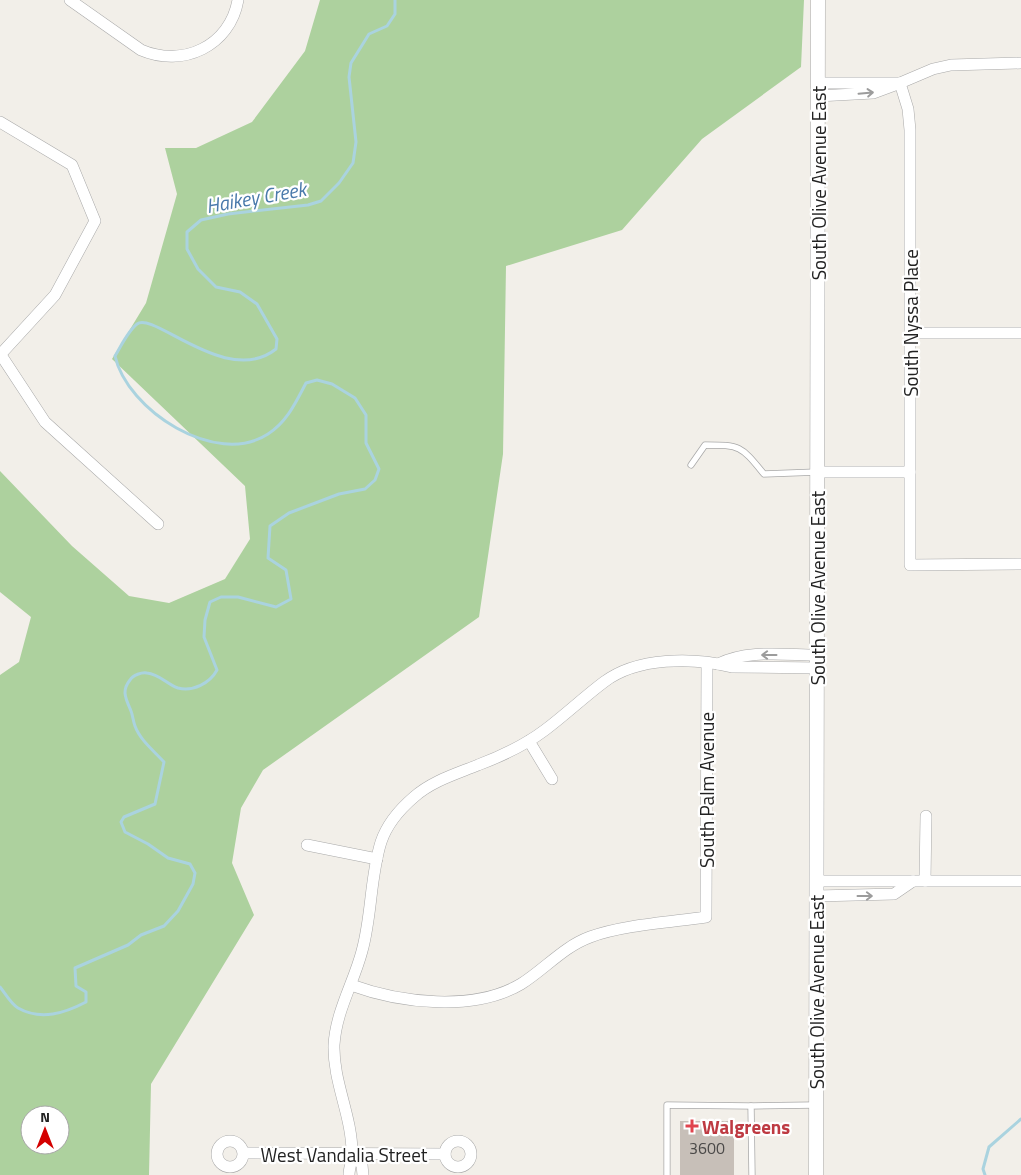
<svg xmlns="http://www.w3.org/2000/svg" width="1021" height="1175" font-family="'Titillium Web',sans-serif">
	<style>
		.forest { fill: #add19e; fill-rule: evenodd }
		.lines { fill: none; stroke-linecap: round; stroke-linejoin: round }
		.stream { stroke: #aad3df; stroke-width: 3 }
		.building { fill: #c7bfb8 }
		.service-casing { stroke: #a9a9a9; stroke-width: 7 }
		.minor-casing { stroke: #a9a9a9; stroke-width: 12 }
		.tertiary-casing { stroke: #a9a9a9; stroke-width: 15 }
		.service { stroke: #fff; stroke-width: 5.5 }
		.minor { stroke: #fff; stroke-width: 11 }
		.tertiary { stroke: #fff; stroke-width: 14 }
		.oneway { stroke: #9c9c9c }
		.health-dot { fill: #e0444e; stroke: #fff; stroke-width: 2 }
		.labels { text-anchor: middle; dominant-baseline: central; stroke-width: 4.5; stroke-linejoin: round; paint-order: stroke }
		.number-label { font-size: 16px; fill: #4b4948 }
		.street-label { font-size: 19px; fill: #222; stroke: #fff }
		.health-label { font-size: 19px; font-weight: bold; fill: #be3a42; stroke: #fff; text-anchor: start }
		.water-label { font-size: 20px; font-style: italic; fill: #4a7aab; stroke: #fff }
	</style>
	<rect width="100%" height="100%" fill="#f2efe9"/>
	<path class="forest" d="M320 0H804L801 67 702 139 622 230 506 266 503 454 479 617 263 770 241 808 232 863 254 915 151 1084 149 1175H0V675L19 662 31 617 0 592V471L72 546 129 596 169 603 225 579 250 539 245 486 112 359 146 303 177 194 165 148H196L252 122 305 51ZM30 1115H60V1145H30Z"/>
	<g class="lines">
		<g class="stream">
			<path d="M0 987C5 993 11 1004 18 1008 41 1021 65 1013 86 1002V992L76 986 75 968 128 945 141 935 164 926 178 911 193 884 195 873 190 864 168 858 148 844 125 832 121 822 124 817 155 804 164 762C154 751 140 740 135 726 133 721 133 716 131 711 126 699 121 691 130 680 133 675 142 672 147 673 159 674 167 684 178 688 193 692 210 683 217 670L204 637 205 620 210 602 221 597H238L276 607 291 599 286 570 268 558 270 526 289 513 339 494 365 489 375 480 379 469 366 443V415L355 398 332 384 317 380 306 383C296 402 287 422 268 434 216 468 127 410 115 356 121 346 128 331 137 324 154 311 227 388 276 349L277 339 257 304 240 292 216 287 198 269 187 249V232L201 220 228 214 308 205 321 201 339 183 353 163 356 142 349 77 351 63 369 34 387 26 395 14V0"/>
			<polyline points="985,1175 983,1169 989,1147 1021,1119"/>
		</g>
	</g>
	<rect class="building" x="680" y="1121" width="54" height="54"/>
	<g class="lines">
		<defs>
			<g id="service">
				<path d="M691 465 705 445C741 445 741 446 764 474L817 472"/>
				<polyline points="667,1175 667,1105 751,1106"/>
				<polyline points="752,1175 751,1106 815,1105"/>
			</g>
			<g id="minor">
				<path d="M70 0 141 50C183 68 230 46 238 0"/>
				<polyline points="1021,63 951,65 933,69 900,83 908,109 910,130 910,565 1021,564"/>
				<polyline points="818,96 873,93 900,83 818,83"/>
				<polyline points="0,122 72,165 95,221 55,295 0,355"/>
				<polyline points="910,333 1021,333"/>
				<polyline points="1,355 45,422 158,524"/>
				<polyline points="817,472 910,472"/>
				<path d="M718 664C748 649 785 655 818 655"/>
				<polyline points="529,741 552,779"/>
				<polyline points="307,845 377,859"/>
				<polyline points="817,881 1021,881"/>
				<polyline points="925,881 926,816"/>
				<polyline points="817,896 894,894 913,881"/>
				<path d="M351 985C400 1003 474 1012 521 984 545 969 563 947 590 937 623 925 671 922 706 917L707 663"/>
				<circle cx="230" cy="1154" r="13"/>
				<circle cx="458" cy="1154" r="13"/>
				<polyline points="244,1153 445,1154"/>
				<polyline points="353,1154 362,1165 363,1175"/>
				<path d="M349 1175C349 1167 353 1160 352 1153 352 1116 333 1082 334 1045 336 1011 354 982 362 951 372 915 370 877 381 842 387 824 400 809 414 797 432 781 456 774 478 765 502 756 525 745 545 730 565 715 584 697 604 682 637 657 693 657 732 667L818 668"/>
			</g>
			<polyline id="tertiary" points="816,1175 818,0"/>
		</defs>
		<use href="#service" class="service-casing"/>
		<use href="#minor" class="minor-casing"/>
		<use href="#tertiary" class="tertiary-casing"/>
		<use href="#service" class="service"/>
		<use href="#minor" class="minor"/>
		<use href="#tertiary" class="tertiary"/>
	</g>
	<defs><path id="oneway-shaft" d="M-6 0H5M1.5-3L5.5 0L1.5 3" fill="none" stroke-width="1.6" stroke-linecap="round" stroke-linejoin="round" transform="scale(1.25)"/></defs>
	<g class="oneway">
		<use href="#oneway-shaft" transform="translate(866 93) rotate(-5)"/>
		<use href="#oneway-shaft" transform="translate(769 655) rotate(180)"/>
		<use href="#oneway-shaft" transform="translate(865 896)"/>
	</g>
	<path class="health-dot" d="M689.5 1118.5h5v5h5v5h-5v5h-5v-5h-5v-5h5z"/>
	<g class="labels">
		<g class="number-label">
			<text x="707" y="1148">3600</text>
		</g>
		<g class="street-label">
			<text transform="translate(818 183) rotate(-90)">South Olive Avenue East</text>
			<text transform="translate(910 323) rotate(-90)">South Nyssa Place</text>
			<text transform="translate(817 588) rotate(-90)">South Olive Avenue East</text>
			<text transform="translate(706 790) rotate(-90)">South Palm Avenue</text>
			<text transform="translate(816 992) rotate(-90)">South Olive Avenue East</text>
			<text x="344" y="1154">West Vandalia Street</text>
		</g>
		<g class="health-label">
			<text x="702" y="1126">Walgreens</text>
		</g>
		<g class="water-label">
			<text transform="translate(256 197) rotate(-10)">Haikey Creek</text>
		</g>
	</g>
	<g transform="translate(45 1130)"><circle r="24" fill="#ffffff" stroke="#a7a7a7"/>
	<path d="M0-4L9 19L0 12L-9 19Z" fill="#d40000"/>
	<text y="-8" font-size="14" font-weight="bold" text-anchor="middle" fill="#222222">N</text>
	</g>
</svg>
